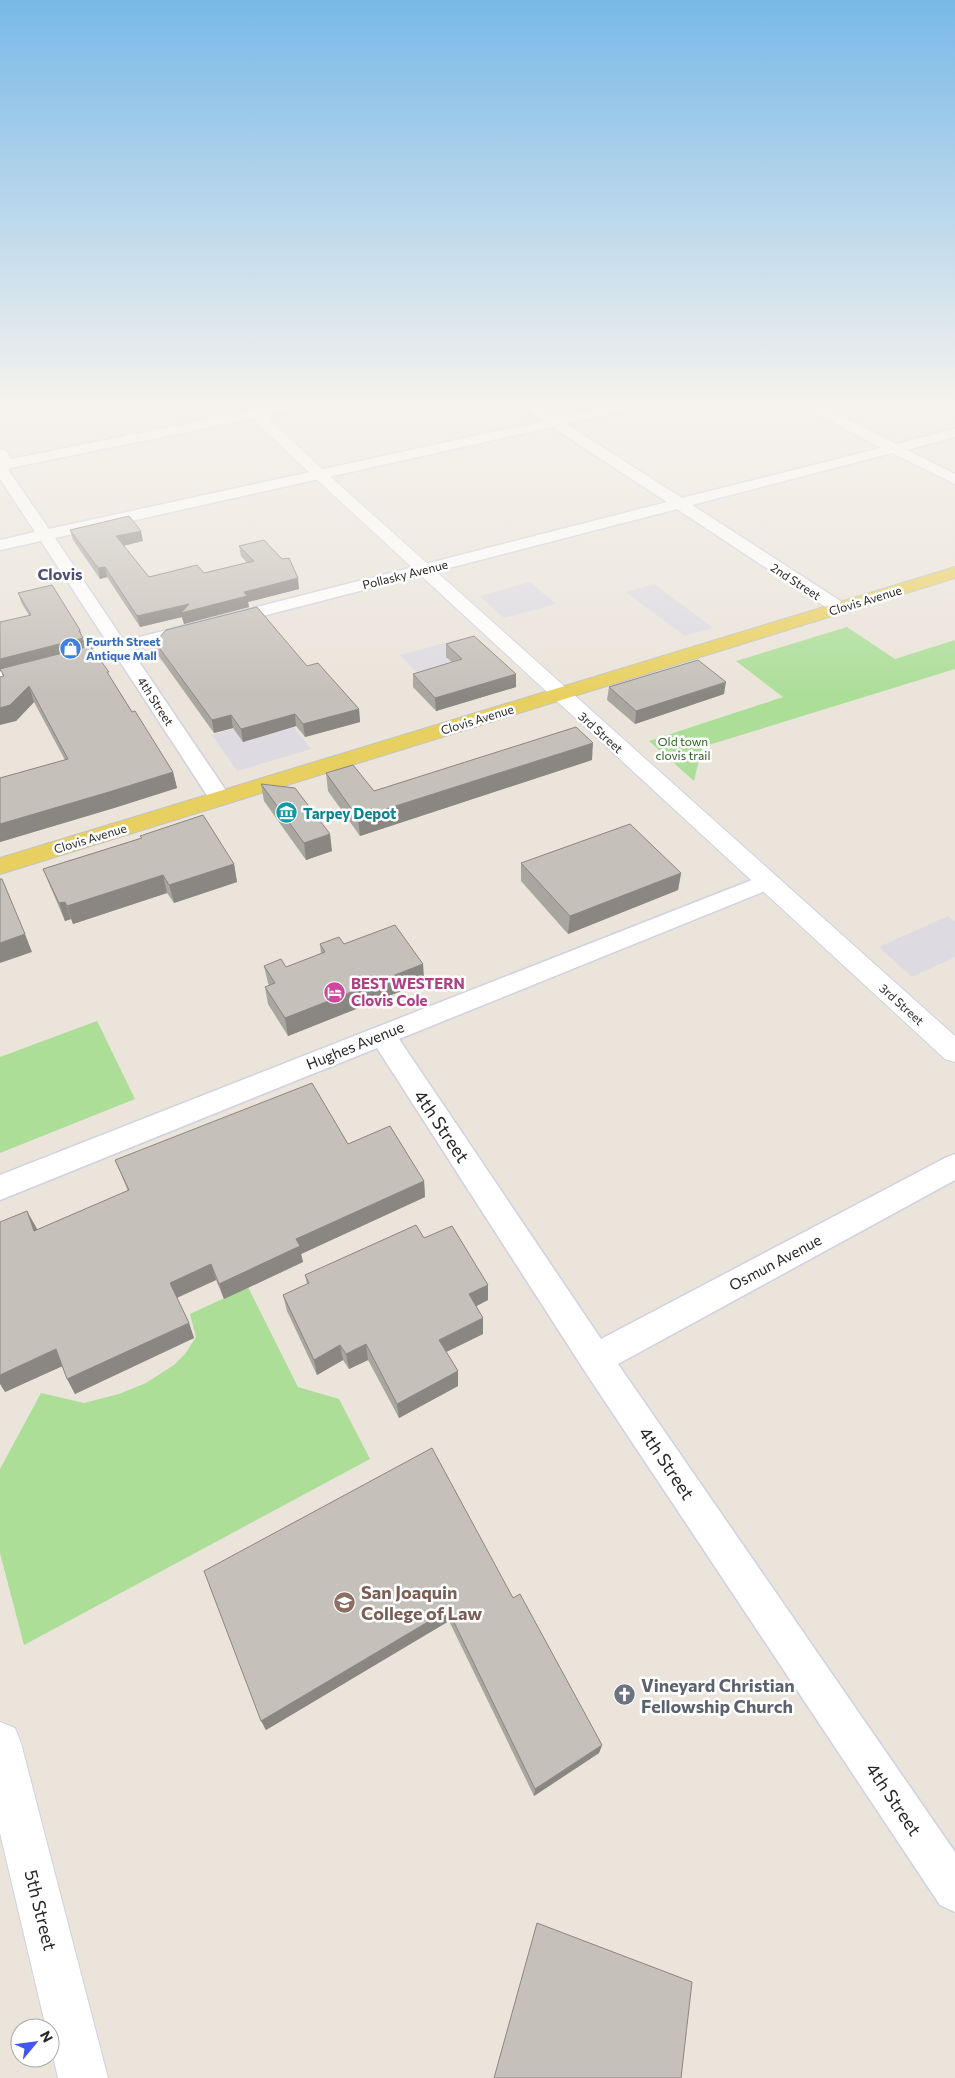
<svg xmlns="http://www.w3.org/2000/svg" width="955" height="2078" font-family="Commissioner,sans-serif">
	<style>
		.industrial { fill: #dddae2 }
		.green { fill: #acde98 }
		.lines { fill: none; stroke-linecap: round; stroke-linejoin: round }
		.street-casing { stroke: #cfd1e0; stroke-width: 3 }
		.secondary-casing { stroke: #cfd1e0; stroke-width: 2 }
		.primary-casing { stroke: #c3c3c3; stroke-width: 2 }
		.street { fill: #fff; fill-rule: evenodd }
		.secondary { fill: #fff; fill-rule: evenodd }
		.primary { fill: #e8d060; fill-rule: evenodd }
		.wall { fill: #a9a59f }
		.shaded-wall { fill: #8a8682 }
		.building { fill: #c5c0b9; stroke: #8a8682 }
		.labels { text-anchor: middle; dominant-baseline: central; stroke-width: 5; stroke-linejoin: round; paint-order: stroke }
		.far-street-label { font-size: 12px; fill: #282828; stroke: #fff }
		.far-shop-label { font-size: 12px; font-weight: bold; fill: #366cbe; stroke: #fff; text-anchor: start }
		.far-park-label { font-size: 12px; fill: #275f1d; stroke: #fff }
		.culture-label { font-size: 15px; font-weight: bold; fill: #0d838f; stroke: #fff; text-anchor: start }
		.hotel-label { font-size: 15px; font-weight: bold; fill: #b23c85; stroke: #fff; text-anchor: start }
		.street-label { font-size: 15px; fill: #282828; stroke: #fff }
		.far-district-label { font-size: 16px; font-weight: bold; fill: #4b5075; stroke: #fff }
		.near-street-label { font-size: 18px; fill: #282828; stroke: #fff }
		.near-education-label { font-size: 18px; font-weight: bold; fill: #785e54; stroke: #fff; text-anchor: start }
		.near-worship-label { font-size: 18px; font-weight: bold; fill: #5b616d; stroke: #fff; text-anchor: start }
	</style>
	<rect width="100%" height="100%" fill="#eae4da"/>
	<g class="industrial">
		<polygon points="530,582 556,604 504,618 480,596"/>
		<polygon points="654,584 713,628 685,636 626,592"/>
		<polygon points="463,638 515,687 450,707 400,655"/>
		<polygon points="284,714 311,749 237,771 212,735"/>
		<polygon points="948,916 955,922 955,957 912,977 879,947"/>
	</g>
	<g class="green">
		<polygon points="847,627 895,659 955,640 955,669 702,747 694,781 649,741 783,697 736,661"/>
		<polygon points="97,1021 135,1099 0,1153 0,1057"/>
		<polygon points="248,1287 298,1387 339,1399 370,1459 24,1645 0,1553 0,1469 41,1393 84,1403 119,1394 146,1383 174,1365 185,1354 196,1337 190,1314"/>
	</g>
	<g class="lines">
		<defs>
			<g id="street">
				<path d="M278 405H306L299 409 10 468 9 471 49 529 543 421 521 405H537L557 418 614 405H640L638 408 566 424 682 498 881 448 802 405H820L896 444 955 429V437L907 450 955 474V484L892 453 692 505 845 604 848 608 845 612 839 613 833 612 677 509 131 650 231 798 228 803 220 804 212 803 115 654 0 684V672L109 645 41 541 0 550V540L35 532 0 479V449L5 450 12 459ZM552 427 667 502 124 641 55 538Z"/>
				<polygon points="767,874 775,877 779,882 775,887 399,1039 601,1339 945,1158 955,1154 955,1180 618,1364 955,1852 955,1912 940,1905 584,1370 377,1048 0,1200 0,1175"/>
			</g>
			<g id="secondary">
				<path d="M253 405H267L270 409V420L324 471 955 1036V1062L945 1059 314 477 258 424C254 418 257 411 253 405Z"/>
				<polygon points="0,1722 15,1728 21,1743 108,2078 58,2078 50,2043 50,2028 46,2028 0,1833"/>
			</g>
			<polygon id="primary" points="955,567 955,578 0,874 0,858"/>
		</defs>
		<use href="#street" class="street-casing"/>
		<use href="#secondary" class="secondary-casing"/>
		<use href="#primary" class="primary-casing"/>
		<use href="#street" class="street"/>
		<use href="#secondary" class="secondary"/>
		<use href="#primary" class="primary"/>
	</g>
	<g class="wall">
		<polygon points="70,530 143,541 123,546 149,577 204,573 247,563 241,556 239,546 299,589 248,602 249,607 184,624 182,617 140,627 107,577 100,579 73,540"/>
		<polygon points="18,593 82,636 86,647 112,680 132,712 173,772 177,788 114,808 0,842 0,778 65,760 34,702 16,721 1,670 29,615 22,604"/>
		<polygon points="155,642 307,666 359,709 360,722 305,737 296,726 243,742 233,728 214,733 158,655"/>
		<polygon points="446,644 516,674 516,687 436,711 413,687 413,674 452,662 446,657"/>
		<polygon points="609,687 724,694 635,724 607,700"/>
		<polygon points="592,760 360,836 328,791 326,773 374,791"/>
		<polygon points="261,784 332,851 306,860 264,801"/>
		<polygon points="140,836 234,864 237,882 174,903 167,893 73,924 71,919 65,921 50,886 43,869 141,838"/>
		<polygon points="521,863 681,873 678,890 568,934 521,881"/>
		<polygon points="320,944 344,944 423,964 424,982 288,1036 268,1004 265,987 269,985 268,983 264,966 286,967 321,954"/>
		<polygon points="348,1144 424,1181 425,1197 301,1254 303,1262 224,1299 216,1280 177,1298 189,1323 194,1338 75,1394 62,1366 5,1392 36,1227 37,1230 128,1191 115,1160"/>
		<polygon points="424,1238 488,1300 476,1306 483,1318 483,1334 446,1352 458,1371 458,1386 399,1418 368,1360 349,1369 343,1360 317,1375 287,1311 283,1295 307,1284 305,1275"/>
		<polygon points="204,1571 513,1598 602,1745 599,1753 534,1796 449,1621 266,1730"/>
	</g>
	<g class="shaded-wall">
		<polygon points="141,531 143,541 118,547 116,536"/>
		<polygon points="105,567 107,577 100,579 98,568"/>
		<polygon points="298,578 299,589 248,602 249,607 184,624 182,617 140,627 137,616 244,592"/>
		<polygon points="80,630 86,649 0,671 0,659"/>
		<polygon points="516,674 516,687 436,711 435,698"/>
		<polygon points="726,682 724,694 635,724 636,711"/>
		<polygon points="29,686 34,702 16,721 0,725 0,708"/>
		<polygon points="359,709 360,722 305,737 303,724"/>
		<polygon points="295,714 296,726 243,742 241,729"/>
		<polygon points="231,715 233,728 214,733 212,720"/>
		<polygon points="593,743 592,760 360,836 358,818"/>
		<polygon points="173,772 177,788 114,808 0,842 0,824"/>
		<polygon points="330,834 332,851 306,860 304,843"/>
		<polygon points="234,864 237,882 174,903 169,885"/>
		<polygon points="681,873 678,890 568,934 570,916"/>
		<polygon points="163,875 167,893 73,924 67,906"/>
		<polygon points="65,902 71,919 65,921 59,903"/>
		<polygon points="25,934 32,952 0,963 0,943"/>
		<polygon points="423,964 424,982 288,1036 285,1018"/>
		<polygon points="424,1181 425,1197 301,1254 303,1262 224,1299 219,1284 296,1239"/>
		<polygon points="27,1211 36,1227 43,1247 34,1231"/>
		<polygon points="211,1264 216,1280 176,1298 170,1283"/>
		<polygon points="488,1285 488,1300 469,1310 469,1294"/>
		<polygon points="483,1318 483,1334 440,1355 439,1340"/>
		<polygon points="189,1323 194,1338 75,1394 67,1379"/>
		<polygon points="366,1344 368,1360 349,1369 346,1354"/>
		<polygon points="340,1345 343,1360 317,1375 314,1360"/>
		<polygon points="56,1349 65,1365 5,1392 0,1384 0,1375"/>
		<polygon points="458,1371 458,1386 399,1418 397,1404"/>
		<polygon points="448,1610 449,1621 266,1730 261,1721"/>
		<polygon points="602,1745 599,1753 534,1796 535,1789"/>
	</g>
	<g class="building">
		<polygon points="129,516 141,531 116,536 149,577 197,565 204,573 254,561 239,546 264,540 282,559 289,558 298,578 244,592 247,596 181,613 189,604 137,616 105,567 98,568 70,530"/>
		<polygon points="52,585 80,630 79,631 83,638 0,659 0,622 31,615 18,593"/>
		<polygon points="257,607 307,666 318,663 359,709 303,724 295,714 241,729 231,715 212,720 155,642 166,630"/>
		<polygon points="474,636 516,674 435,698 413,674 462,659 446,644"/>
		<polygon points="90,646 109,672 107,672 132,712 135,711 173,772 109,792 0,824 0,778 68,759 29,686 10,705 0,708 0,677 4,676 0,669"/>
		<polygon points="698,660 726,682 636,711 609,687"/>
		<polygon points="576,727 593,743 358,818 326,773 353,765 374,791"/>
		<polygon points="261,784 295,788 330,834 304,843"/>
		<polygon points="203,815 234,864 169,885 163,875 67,906 65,902 59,903 43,869 142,838 140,836"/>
		<polygon points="630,824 681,873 570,916 521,863"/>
		<polygon points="0,879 2,879 25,934 0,943"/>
		<polygon points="395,925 423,964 285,1018 265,987 275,983 264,966 281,959 286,967 325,952 320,944 339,937 344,944"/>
		<polygon points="312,1083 348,1144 390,1126 424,1181 296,1239 300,1246 219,1284 211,1264 170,1283 189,1323 67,1379 56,1349 0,1375 0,1222 27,1211 34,1231 129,1190 115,1160"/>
		<polygon points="416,1225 424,1238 452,1226 488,1285 469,1294 483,1318 439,1340 458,1371 397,1404 366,1344 346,1354 340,1345 314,1360 283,1295 309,1283 305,1275"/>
		<polygon points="432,1448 513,1598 520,1594 602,1745 535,1789 448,1610 261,1721 204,1571"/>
		<polygon points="537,1923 692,1982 681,2078 494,2078"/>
	</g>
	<linearGradient id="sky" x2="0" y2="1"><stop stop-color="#78b9e8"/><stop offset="0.58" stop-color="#f6f3ee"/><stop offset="1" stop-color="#f6f3ee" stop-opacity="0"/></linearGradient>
	<rect width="955" height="696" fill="url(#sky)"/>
	<defs>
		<symbol id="shop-disc" viewBox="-11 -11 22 22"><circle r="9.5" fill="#3f7fe0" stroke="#fff"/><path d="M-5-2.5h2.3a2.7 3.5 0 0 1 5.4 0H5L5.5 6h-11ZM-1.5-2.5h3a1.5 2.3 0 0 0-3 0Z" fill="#fff"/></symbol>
		<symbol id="museum-disc" viewBox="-11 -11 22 22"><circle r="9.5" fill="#0f9aa8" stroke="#fff"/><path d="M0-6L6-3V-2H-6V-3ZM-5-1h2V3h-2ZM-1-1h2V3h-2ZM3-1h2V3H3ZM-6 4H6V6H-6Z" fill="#fff"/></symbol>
		<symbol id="hotel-disc" viewBox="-11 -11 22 22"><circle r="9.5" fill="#d1479c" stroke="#fff"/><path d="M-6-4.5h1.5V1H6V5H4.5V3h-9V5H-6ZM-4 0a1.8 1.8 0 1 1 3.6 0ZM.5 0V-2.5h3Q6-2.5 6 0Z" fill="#fff"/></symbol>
		<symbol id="school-disc" viewBox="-11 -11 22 22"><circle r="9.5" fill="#8d6e63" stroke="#fff"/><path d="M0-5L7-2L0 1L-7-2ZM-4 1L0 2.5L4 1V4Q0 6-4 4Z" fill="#fff"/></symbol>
		<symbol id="church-disc" viewBox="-11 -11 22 22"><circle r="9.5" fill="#6b7280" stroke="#fff"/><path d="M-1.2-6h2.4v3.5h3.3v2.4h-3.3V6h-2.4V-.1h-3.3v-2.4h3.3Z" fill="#fff"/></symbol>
	</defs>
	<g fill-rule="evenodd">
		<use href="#shop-disc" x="58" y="636" width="25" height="25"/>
		<use href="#museum-disc" x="274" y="800" width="25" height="25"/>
		<use href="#hotel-disc" x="322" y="980" width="25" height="25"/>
		<use href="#school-disc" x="332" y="1590" width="25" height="25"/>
		<use href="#church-disc" x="612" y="1682" width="25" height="25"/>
	</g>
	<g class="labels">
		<g class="far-street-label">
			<text transform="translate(405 574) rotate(-14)">Pollasky Avenue</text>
			<text transform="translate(796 581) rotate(33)">2nd Street</text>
			<text transform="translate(865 600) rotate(-17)">Clovis Avenue</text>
			<text transform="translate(156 701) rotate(57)">4th Street</text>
			<text transform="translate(477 719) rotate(-17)">Clovis Avenue</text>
			<text transform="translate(601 732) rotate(42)">3rd Street</text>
			<text transform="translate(90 838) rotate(-17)">Clovis Avenue</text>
			<text transform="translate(902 1004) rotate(42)">3rd Street</text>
		</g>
		<g class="far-shop-label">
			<text x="86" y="641">Fourth Street<tspan x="86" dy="14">Antique Mall</tspan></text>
		</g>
		<g class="far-park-label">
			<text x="683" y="741">Old town<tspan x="683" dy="14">clovis trail</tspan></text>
		</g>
		<g class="culture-label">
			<text x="303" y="813">Tarpey Depot</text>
		</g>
		<g class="hotel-label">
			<text x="351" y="983">BEST WESTERN<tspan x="351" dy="17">Clovis Cole</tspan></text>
		</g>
		<g class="street-label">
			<text transform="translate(355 1045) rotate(-22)">Hughes Avenue</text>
			<text transform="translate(775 1262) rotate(-28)">Osmun Avenue</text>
		</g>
		<g class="far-district-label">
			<text x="60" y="573">Clovis</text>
		</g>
		<g class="near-street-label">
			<text transform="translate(442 1126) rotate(56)">4th Street</text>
			<text transform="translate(667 1463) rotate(56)">4th Street</text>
			<text transform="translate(894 1799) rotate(56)">4th Street</text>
			<text transform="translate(41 1910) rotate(76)">5th Street</text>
		</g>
		<g class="near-education-label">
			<text x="361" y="1592">San Joaquin<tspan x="361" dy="21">College of Law</tspan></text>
		</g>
		<g class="near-worship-label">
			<text x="641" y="1685">Vineyard Christian<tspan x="641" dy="21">Fellowship Church</tspan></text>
		</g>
	</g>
	<g transform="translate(35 2043) rotate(61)"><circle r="24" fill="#ffffff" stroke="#a9a9a9"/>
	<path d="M0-4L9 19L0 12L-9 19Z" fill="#4157ef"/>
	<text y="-8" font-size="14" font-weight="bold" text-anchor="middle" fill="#282828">N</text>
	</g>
</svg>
